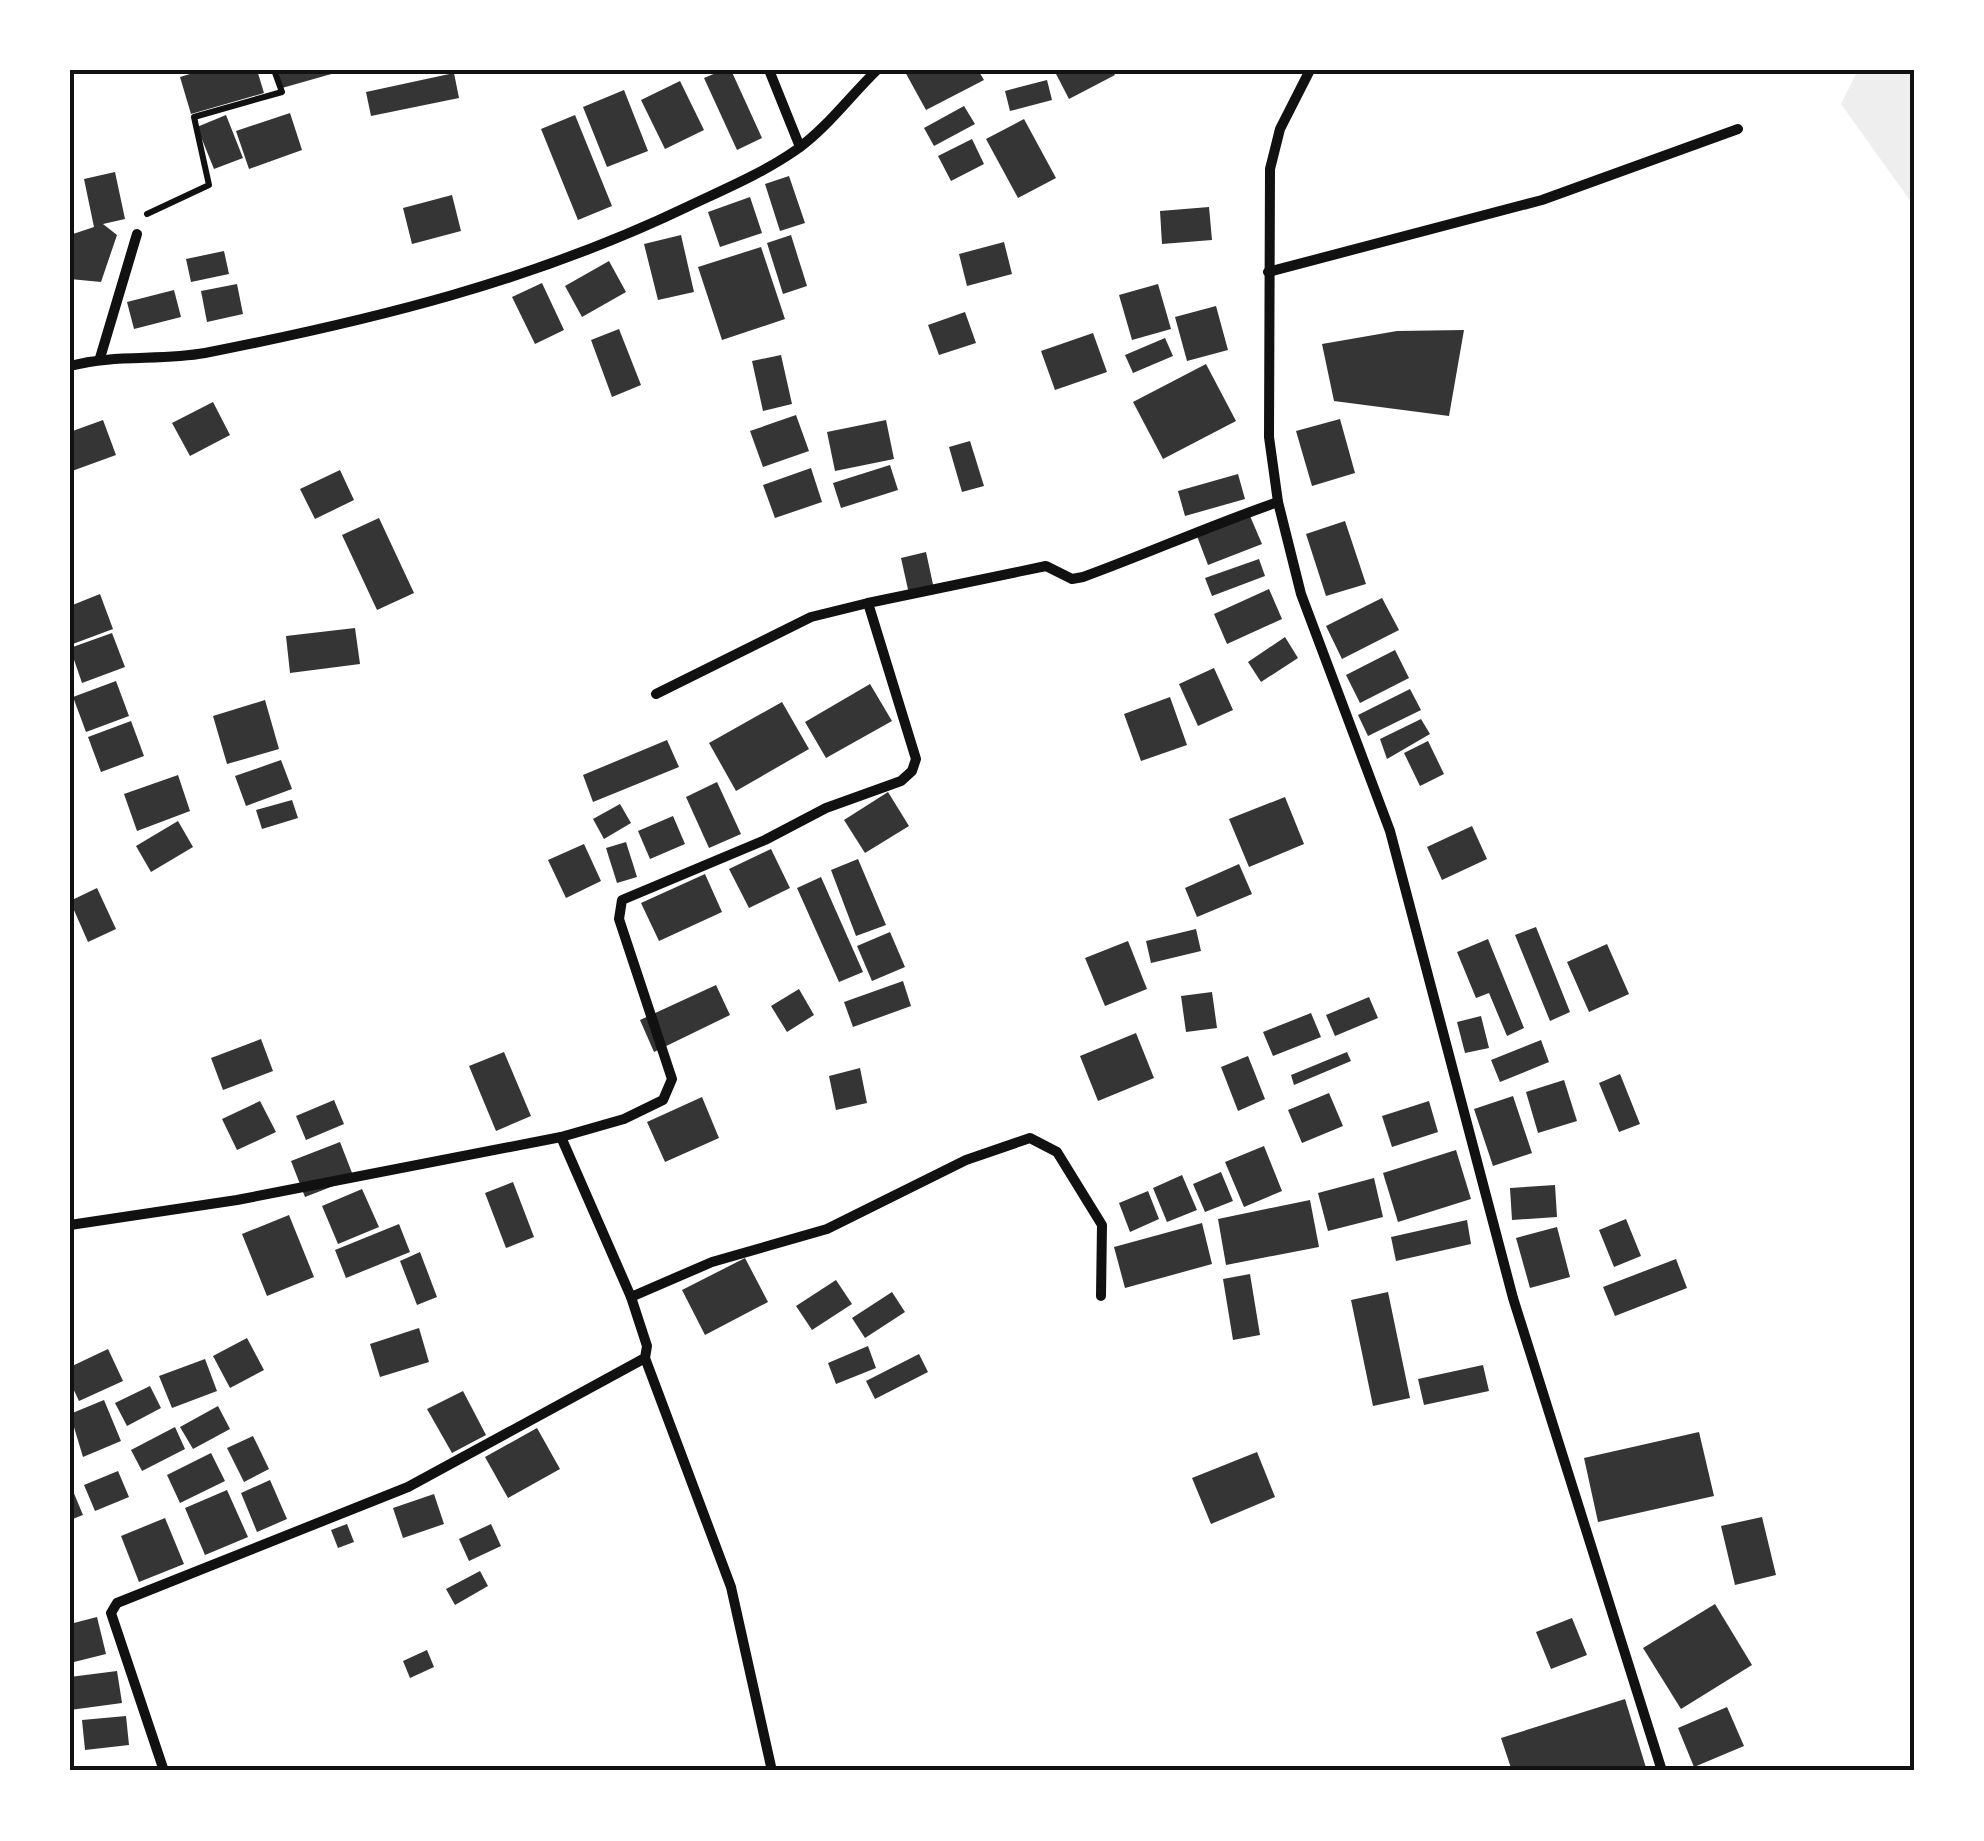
<svg xmlns="http://www.w3.org/2000/svg" width="1984" height="1841" font-family="Barlow,sans-serif">
	<style>
		.green { fill: #eee }
		.building { fill: #353535 }
		.lines { fill: none; stroke-linecap: round; stroke-linejoin: round }
		.path { stroke: #111; stroke-width: 6 }
		.minor { stroke: #111; stroke-width: 10 }
		.neatline { fill: none; stroke: #111; stroke-width: 4 }
	</style>
	<rect width="100%" height="100%" fill="#fff"/>
	<polygon class="green" points="1858,70 1914,70 1914,206 1841,104"/>
	<g class="building">
		<polygon points="203,70 257,70 264,93 191,114 180,77"/>
		<polygon points="277,70 342,70 342,71 282,88"/>
		<polygon points="723,70 731,70 762,138 737,150 704,78"/>
		<polygon points="904,70 978,70 984,80 926,110"/>
		<polygon points="1054,70 1112,70 1115,75 1069,99"/>
		<polygon points="454,73 459,98 371,116 366,92"/>
		<polygon points="1047,80 1052,100 1010,111 1005,91"/>
		<polygon points="680,81 704,130 665,149 641,100"/>
		<polygon points="624,90 648,151 607,167 583,107"/>
		<polygon points="964,106 975,124 934,146 924,128"/>
		<polygon points="290,113 302,150 249,169 236,131"/>
		<polygon points="226,115 243,158 214,169 197,127"/>
		<polygon points="575,115 612,206 578,220 541,129"/>
		<polygon points="1024,119 1056,178 1018,198 986,139"/>
		<polygon points="972,139 984,164 951,181 938,156"/>
		<polygon points="115,172 125,219 103,224 117,235 101,282 70,279 70,235 94,227 84,179"/>
		<polygon points="789,176 805,223 780,231 765,184"/>
		<polygon points="452,195 461,231 412,244 403,208"/>
		<polygon points="750,197 762,233 720,247 708,212"/>
		<polygon points="1209,207 1212,240 1162,244 1160,211"/>
		<polygon points="681,235 694,292 658,300 644,244"/>
		<polygon points="791,235 807,286 783,294 767,243"/>
		<polygon points="1004,242 1012,274 967,286 959,254"/>
		<polygon points="761,247 785,319 722,340 698,267"/>
		<polygon points="224,251 229,274 191,282 186,259"/>
		<polygon points="609,261 626,292 582,317 565,286"/>
		<polygon points="542,283 564,330 535,344 512,297"/>
		<polygon points="237,284 243,314 207,322 201,291"/>
		<polygon points="1158,284 1171,329 1132,340 1119,295"/>
		<polygon points="174,290 181,317 134,329 127,302"/>
		<polygon points="1216,306 1228,350 1187,361 1175,317"/>
		<polygon points="965,312 976,343 939,355 928,325"/>
		<polygon points="619,329 641,385 612,397 591,340"/>
		<polygon points="1464,330 1449,416 1334,401 1322,344 1397,331"/>
		<polygon points="1093,333 1107,372 1055,390 1041,351"/>
		<polygon points="1165,338 1173,356 1133,373 1125,355"/>
		<polygon points="781,355 792,404 763,411 752,361"/>
		<polygon points="1206,364 1236,421 1163,459 1133,402"/>
		<polygon points="213,402 230,435 190,456 172,423"/>
		<polygon points="796,415 809,451 763,467 750,431"/>
		<polygon points="1340,419 1355,473 1312,486 1296,431"/>
		<polygon points="103,420 116,455 72,471 70,432"/>
		<polygon points="886,420 894,459 835,471 827,432"/>
		<polygon points="970,441 984,486 962,492 949,447"/>
		<polygon points="890,465 898,490 841,508 833,483"/>
		<polygon points="811,468 822,502 775,518 763,485"/>
		<polygon points="340,470 354,500 315,519 300,489"/>
		<polygon points="1238,474 1245,499 1185,516 1178,491"/>
		<polygon points="1250,516 1262,544 1208,565 1197,536"/>
		<polygon points="379,518 414,593 377,610 342,535"/>
		<polygon points="1345,521 1366,584 1326,596 1306,534"/>
		<polygon points="926,552 934,589 909,594 901,558"/>
		<polygon points="1259,559 1265,576 1212,596 1205,578"/>
		<polygon points="1269,589 1282,619 1227,644 1214,614"/>
		<polygon points="100,594 113,629 70,645 70,606"/>
		<polygon points="1382,598 1399,630 1342,659 1326,626"/>
		<polygon points="355,628 360,664 290,673 286,636"/>
		<polygon points="112,633 125,667 82,683 70,648"/>
		<polygon points="1285,637 1298,658 1261,682 1248,662"/>
		<polygon points="1395,650 1409,678 1360,703 1346,675"/>
		<polygon points="1214,668 1233,710 1198,726 1179,684"/>
		<polygon points="116,681 129,716 86,732 73,697"/>
		<polygon points="870,684 892,721 826,758 805,722"/>
		<polygon points="1410,689 1421,710 1368,736 1358,715"/>
		<polygon points="1170,697 1187,745 1141,761 1124,714"/>
		<polygon points="265,700 279,749 227,764 213,716"/>
		<polygon points="782,702 809,749 736,791 709,743"/>
		<polygon points="1421,719 1430,734 1387,759 1380,739"/>
		<polygon points="131,721 144,756 101,772 88,737"/>
		<polygon points="667,740 679,767 593,802 583,775"/>
		<polygon points="1428,741 1444,774 1420,786 1404,753"/>
		<polygon points="281,760 292,789 246,806 235,776"/>
		<polygon points="178,775 190,811 137,831 124,794"/>
		<polygon points="717,782 741,834 709,848 686,797"/>
		<polygon points="888,792 909,826 865,853 844,820"/>
		<polygon points="1285,797 1304,844 1249,867 1229,819"/>
		<polygon points="292,800 298,818 262,829 256,810"/>
		<polygon points="620,804 631,823 604,839 593,819"/>
		<polygon points="673,816 685,844 650,859 638,831"/>
		<polygon points="178,821 193,847 151,872 136,846"/>
		<polygon points="1472,826 1487,859 1442,880 1427,847"/>
		<polygon points="626,842 637,877 617,883 606,848"/>
		<polygon points="584,844 601,881 566,898 548,860"/>
		<polygon points="771,849 790,888 749,908 729,869"/>
		<polygon points="858,859 886,925 856,936 831,870"/>
		<polygon points="1239,864 1252,894 1197,917 1185,888"/>
		<polygon points="705,874 722,912 659,941 641,903"/>
		<polygon points="821,877 863,972 839,982 797,888"/>
		<polygon points="97,888 116,929 88,942 70,901"/>
		<polygon points="1536,927 1570,1012 1550,1021 1515,935"/>
		<polygon points="1196,929 1201,951 1151,963 1146,941"/>
		<polygon points="890,932 905,967 872,981 857,946"/>
		<polygon points="1488,939 1524,1028 1507,1036 1489,993 1476,998 1457,952"/>
		<polygon points="1128,941 1147,989 1105,1006 1085,958"/>
		<polygon points="1607,944 1629,994 1589,1012 1567,962"/>
		<polygon points="903,981 911,1006 853,1027 844,1002"/>
		<polygon points="716,985 730,1015 654,1052 640,1020"/>
		<polygon points="799,989 814,1015 787,1032 771,1006"/>
		<polygon points="1212,992 1217,1028 1186,1032 1181,996"/>
		<polygon points="1369,997 1378,1018 1335,1036 1326,1015"/>
		<polygon points="1311,1013 1321,1037 1273,1056 1263,1032"/>
		<polygon points="1481,1016 1489,1048 1465,1053 1457,1022"/>
		<polygon points="1136,1033 1154,1078 1098,1101 1080,1056"/>
		<polygon points="261,1039 273,1071 223,1090 211,1058"/>
		<polygon points="1541,1040 1549,1062 1500,1082 1491,1060"/>
		<polygon points="504,1052 531,1116 496,1131 469,1066"/>
		<polygon points="1347,1052 1351,1061 1294,1085 1291,1075"/>
		<polygon points="1248,1056 1265,1099 1238,1111 1221,1067"/>
		<polygon points="860,1068 867,1103 836,1110 829,1076"/>
		<polygon points="1620,1074 1640,1124 1619,1132 1599,1083"/>
		<polygon points="1564,1080 1577,1121 1538,1133 1526,1092"/>
		<polygon points="1329,1093 1343,1126 1302,1143 1288,1110"/>
		<polygon points="1513,1096 1532,1153 1493,1166 1474,1109"/>
		<polygon points="702,1097 719,1138 665,1162 647,1122"/>
		<polygon points="334,1100 344,1124 306,1140 296,1116"/>
		<polygon points="260,1101 276,1132 237,1150 222,1119"/>
		<polygon points="1429,1101 1438,1132 1392,1147 1382,1116"/>
		<polygon points="340,1142 354,1178 305,1197 291,1161"/>
		<polygon points="1264,1146 1282,1191 1244,1207 1225,1162"/>
		<polygon points="1456,1150 1471,1199 1398,1222 1383,1173"/>
		<polygon points="1221,1172 1233,1201 1205,1212 1193,1184"/>
		<polygon points="1182,1175 1197,1210 1167,1222 1153,1188"/>
		<polygon points="1374,1178 1383,1217 1328,1231 1318,1193"/>
		<polygon points="513,1182 534,1237 506,1248 485,1193"/>
		<polygon points="1555,1185 1557,1217 1512,1220 1510,1188"/>
		<polygon points="362,1189 379,1227 338,1244 322,1206"/>
		<polygon points="1148,1191 1159,1219 1130,1232 1119,1203"/>
		<polygon points="1310,1200 1319,1247 1226,1265 1218,1219"/>
		<polygon points="289,1215 314,1277 267,1296 242,1234"/>
		<polygon points="1626,1219 1641,1256 1614,1267 1599,1230"/>
		<polygon points="1467,1220 1471,1244 1396,1261 1391,1237"/>
		<polygon points="1202,1223 1212,1264 1125,1288 1114,1247"/>
		<polygon points="399,1224 410,1252 346,1278 335,1250"/>
		<polygon points="1557,1227 1570,1277 1530,1288 1516,1238"/>
		<polygon points="420,1252 437,1297 417,1305 400,1261"/>
		<polygon points="745,1258 768,1302 705,1335 682,1290"/>
		<polygon points="1676,1259 1687,1288 1615,1316 1603,1287"/>
		<polygon points="1250,1274 1260,1335 1233,1340 1223,1279"/>
		<polygon points="836,1280 852,1304 812,1330 796,1306"/>
		<polygon points="892,1292 905,1312 865,1338 852,1318"/>
		<polygon points="1388,1292 1410,1398 1373,1406 1351,1300"/>
		<polygon points="419,1328 429,1362 380,1377 370,1344"/>
		<polygon points="247,1338 264,1370 230,1388 213,1356"/>
		<polygon points="868,1346 876,1368 836,1384 828,1363"/>
		<polygon points="108,1349 123,1381 79,1401 70,1382 70,1367"/>
		<polygon points="919,1354 928,1372 875,1399 866,1381"/>
		<polygon points="205,1359 217,1391 172,1408 159,1376"/>
		<polygon points="1483,1365 1489,1391 1424,1405 1418,1379"/>
		<polygon points="150,1386 161,1408 127,1426 115,1403"/>
		<polygon points="463,1391 486,1435 452,1453 427,1409"/>
		<polygon points="104,1400 121,1441 83,1457 70,1414"/>
		<polygon points="218,1406 230,1429 193,1449 180,1427"/>
		<polygon points="175,1427 185,1449 142,1471 131,1450"/>
		<polygon points="537,1428 560,1469 508,1498 485,1457"/>
		<polygon points="1699,1432 1714,1496 1598,1522 1584,1458"/>
		<polygon points="253,1436 269,1469 244,1482 227,1448"/>
		<polygon points="1257,1452 1275,1497 1211,1524 1192,1478"/>
		<polygon points="211,1453 225,1481 180,1503 167,1475"/>
		<polygon points="118,1471 129,1497 95,1511 84,1485"/>
		<polygon points="270,1480 287,1519 257,1532 241,1493"/>
		<polygon points="227,1490 248,1537 205,1555 185,1508"/>
		<polygon points="73,1491 83,1515 70,1520 70,1492"/>
		<polygon points="434,1494 444,1524 403,1538 393,1508"/>
		<polygon points="1762,1517 1776,1575 1735,1585 1721,1526"/>
		<polygon points="165,1518 184,1564 139,1582 121,1536"/>
		<polygon points="347,1524 354,1542 338,1548 331,1530"/>
		<polygon points="491,1524 501,1546 469,1561 459,1539"/>
		<polygon points="480,1571 488,1586 455,1605 446,1589"/>
		<polygon points="1715,1604 1752,1665 1681,1709 1643,1648"/>
		<polygon points="97,1617 106,1654 70,1663 70,1624"/>
		<polygon points="1572,1618 1587,1655 1551,1669 1536,1632"/>
		<polygon points="427,1650 434,1667 410,1678 403,1661"/>
		<polygon points="117,1671 122,1703 70,1710 70,1677"/>
		<polygon points="1625,1699 1647,1771 1512,1771 1501,1738"/>
		<polygon points="1727,1707 1744,1746 1694,1767 1678,1728"/>
		<polygon points="126,1716 129,1745 85,1750 82,1720"/>
	</g>
	<g class="lines">
		<polyline class="path" points="147,214 209,185 194,117 282,92 274,70"/>
		<g class="minor">
			<polyline points="769,70 800,147"/>
			<polyline points="1310,70 1280,129 1270,169 1269,437 1278,502 1301,594 1390,831 1513,1298 1662,1771"/>
			<polyline points="1268,272 1542,200 1738,129"/>
			<polyline points="100,358 137,234"/>
			<path d="M70 366C114 354 160 361 205 353 373 320 533 281 689 206 725 189 763 173 796 150 827 128 850 96 877 70"/>
			<polyline points="656,694 811,617 868,603"/>
			<polyline points="561,1137 631,1297"/>
			<path d="M70 1225 237 1200 561 1137 624 1119 663 1100 672 1079 619 919 622 900 765 840 826 808 901 781 912 771 916 759 868 603 1046 566 1072 579 1083 577C1149 553 1211 525 1278 502"/>
			<polyline points="645,1358 731,1587 772,1771"/>
			<polyline points="164,1771 111,1613 117,1603 408,1487 645,1358 647,1346 631,1297 712,1262 827,1229 966,1160 1030,1138 1057,1152 1102,1225 1101,1296"/>
		</g>
	</g>
	<rect width="1984" height="1841" fill="none" stroke="#ffffff" stroke-width="145"/>
	<rect x="72" y="72" width="1840" height="1696" class="neatline"/>
</svg>
